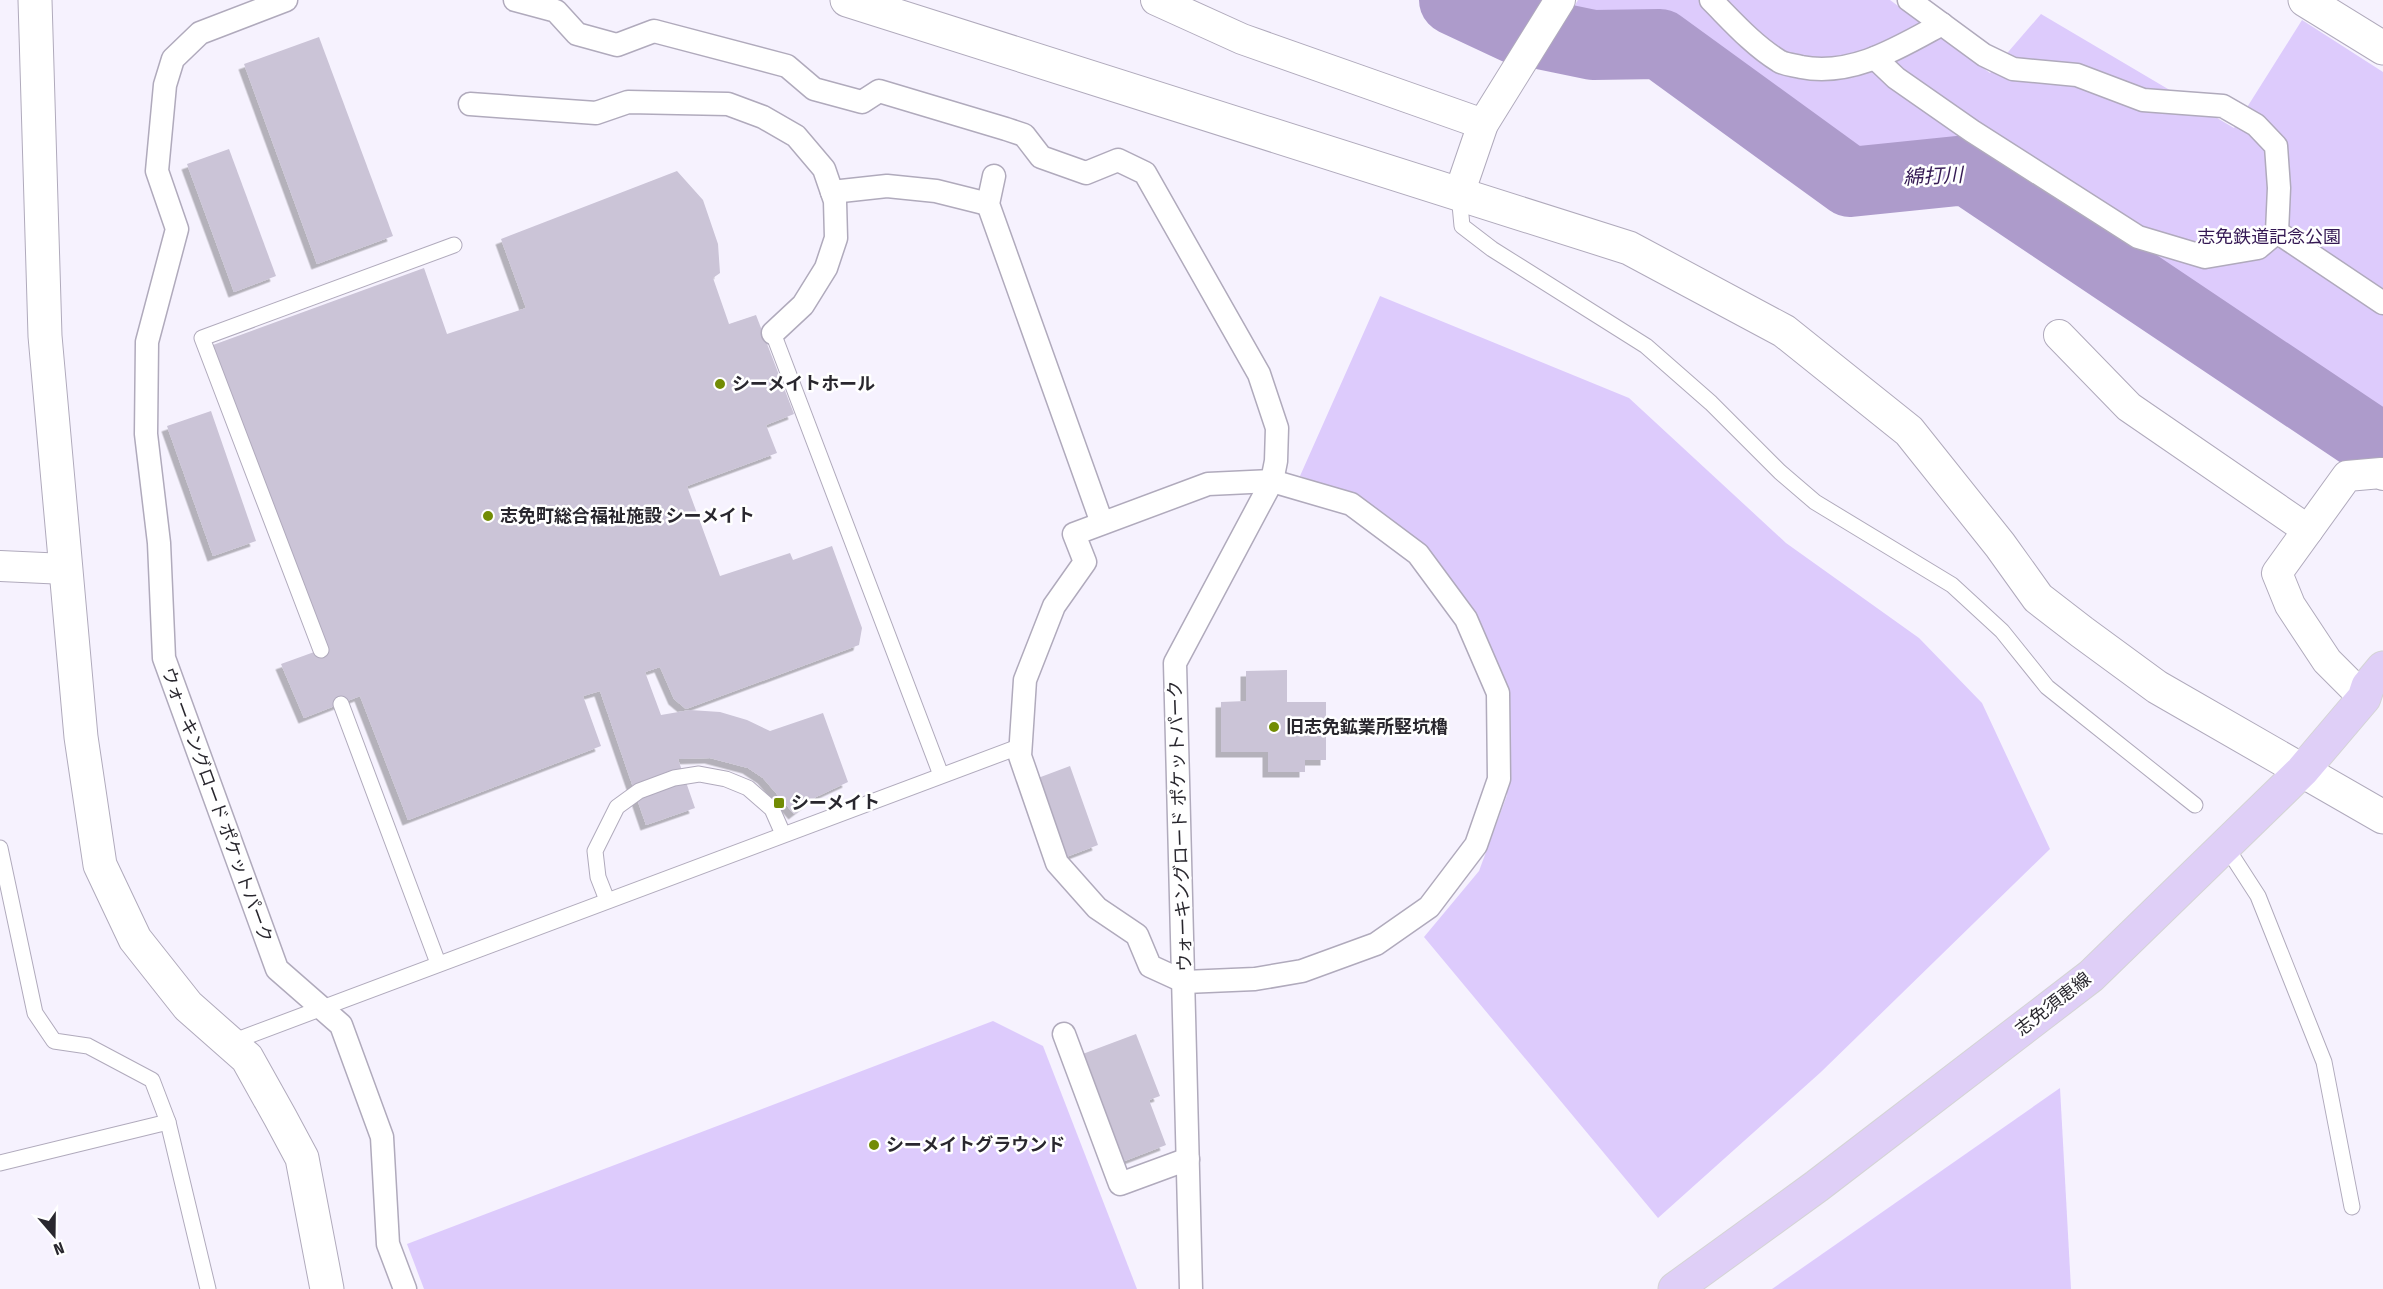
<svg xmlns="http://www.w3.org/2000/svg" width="2383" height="1289" font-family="'Fira Sans Condensed','Noto Sans JP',sans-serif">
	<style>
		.green { fill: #ddcbfc }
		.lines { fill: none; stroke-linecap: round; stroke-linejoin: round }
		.river { stroke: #ad9bcb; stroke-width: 70 }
		.building { fill: #cbc4d7; filter: url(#shadow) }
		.service-casing { stroke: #b0aabc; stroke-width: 17 }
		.pedestrian-casing { stroke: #b0aabc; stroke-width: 25 }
		.minor-casing { stroke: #b0aabc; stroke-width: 32 }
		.tertiary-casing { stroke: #b0aabc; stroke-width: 35 }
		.primary-casing { stroke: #d4d4d5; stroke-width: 35 }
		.service { stroke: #fff; stroke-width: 15 }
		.pedestrian { stroke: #fff; stroke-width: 22 }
		.minor { stroke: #fff; stroke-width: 30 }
		.tertiary { stroke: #fff; stroke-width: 33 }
		.primary { stroke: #dfcff7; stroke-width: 33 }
		.poi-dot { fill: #728c04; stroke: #fff; stroke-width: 2 }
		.labels { text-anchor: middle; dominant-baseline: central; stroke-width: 5; stroke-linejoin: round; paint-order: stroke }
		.park-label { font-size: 18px; fill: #341853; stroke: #fff }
		.poi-label { font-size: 18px; font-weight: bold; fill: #29272e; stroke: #fff; text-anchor: start }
		.street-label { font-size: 18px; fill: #29272e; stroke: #fff }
		.water-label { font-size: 20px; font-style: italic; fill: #351a54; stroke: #fff }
	</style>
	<defs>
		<filter id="shadow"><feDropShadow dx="-5.5" dy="5.5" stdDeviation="0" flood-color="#0004"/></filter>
	</defs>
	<rect width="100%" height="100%" fill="#f6f2fe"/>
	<g class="green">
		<polygon points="1578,0 1890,0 1990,73 2041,14 2234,128 2302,20 2383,72 2383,462 1962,154 1848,174 1640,29 1559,32"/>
		<polygon points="1380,296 1629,398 1786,543 1919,638 1982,703 2050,849 1821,1072 1658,1218 1424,937 1479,871 1507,795 1507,692 1364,500 1300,476"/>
		<polygon points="993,1021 1043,1046 1137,1289 424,1289 407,1244"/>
		<polygon points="2060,1088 2071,1289 1772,1289"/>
	</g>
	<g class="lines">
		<polyline class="river" points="1454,0 1516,29 1593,45 1660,44 1850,182 1967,170 2383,449"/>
	</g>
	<g class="building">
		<polygon points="319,37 393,236 317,264 244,64"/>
		<polygon points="229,149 276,276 234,292 187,164"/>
		<polygon points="677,171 703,200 718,244 720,273 713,278 729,324 756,315 794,414 766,425 777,453 687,486 720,576 790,553 793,560 832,546 862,628 859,645 686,709 674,699 660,667 645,672 661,715 690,710 720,712 747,720 770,731 823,713 848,782 816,797 794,814 763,778 748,768 710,758 678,759 695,808 646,825 600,691 583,696 601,746 408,820 360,696 304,718 281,664 328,647 213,345 424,268 447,334 526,308 501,239"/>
		<polygon points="211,411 256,541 213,556 167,426"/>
		<polygon points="1287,670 1287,702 1326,702 1326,760 1305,760 1305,772 1268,772 1268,752 1221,752 1221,702 1246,701 1246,671"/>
		<polygon points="1070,766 1098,845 1066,857 1038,778"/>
		<polygon points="1136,1034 1160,1096 1149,1100 1166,1145 1122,1162 1080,1055"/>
	</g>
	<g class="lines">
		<defs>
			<g id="service">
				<polyline points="1459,194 1462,226 1492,249 1646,346 1711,403 1780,472 1815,502 1952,585 2002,631 2047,687 2195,805"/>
				<polyline points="773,333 941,775"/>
				<polyline points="321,650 202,338 454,245"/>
				<polyline points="341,704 438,963"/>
				<polyline points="2225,845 2258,896 2324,1062 2352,1207"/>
				<polyline points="0,848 35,1013 54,1041 88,1046 152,1080 168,1122 208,1289"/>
				<polyline points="607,900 598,877 595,851 617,807 639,791 674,778 699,774 726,779 748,788 772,809 783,834"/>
				<polyline points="229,1043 1021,746"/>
				<polyline points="0,1163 168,1122"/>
			</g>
			<g id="pedestrian">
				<polyline points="286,0 200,33 173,59 165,85 157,171 177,229 147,342 146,434 159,543 164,658 277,969 341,1025 382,1137 388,1244 405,1289"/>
				<polyline points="515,0 556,11 577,34 617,45 654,31 787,66 814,89 862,102 879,91 1006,129 1024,135 1041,157 1086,173 1118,160 1145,173 1259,374 1277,428 1276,461 1272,481 1175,663 1191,1289"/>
				<path d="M1711 0C1732 21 1753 45 1779 61 1785 65 1794 65 1801 67 1852 77 1898 48 1942 24"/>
				<polyline points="1909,0 1984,55 2013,69 2077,75 2143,100 2223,106 2256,125 2276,146 2279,188 2277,232 2383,303"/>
				<polyline points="1875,58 1896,78 1972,131 2138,237 2205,257 2258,248 2277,232"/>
				<polyline points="470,104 596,113 628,102 728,104 763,117 796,136 824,169 835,201 836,238 826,268 803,305 773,333"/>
				<polyline points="994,176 988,204 1102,523"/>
				<polyline points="832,192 887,186 936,191 988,204"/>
				<polygon points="1272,481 1351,504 1418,554 1466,619 1498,693 1499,779 1476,845 1429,907 1376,944 1302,971 1255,979 1185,982 1150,966 1137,935 1097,908 1057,863 1020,756 1025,680 1054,606 1085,562 1074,534 1208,484"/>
				<polyline points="1064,1034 1120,1184 1188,1159"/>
			</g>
			<g id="minor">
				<polyline points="1156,0 1242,39 1483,124"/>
				<polyline points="1459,194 1483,124 1560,0"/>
				<polyline points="2059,335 2129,407 2308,530"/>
				<polyline points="0,566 66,569"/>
				<polyline points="2364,698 2327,661 2290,605 2277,573 2347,476 2381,473 2383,475"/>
			</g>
			<g id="tertiary">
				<polyline points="35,0 45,336 81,737 100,865 135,939 188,1006 247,1058 280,1117 302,1158 327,1289"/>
				<polyline points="847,0 1629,248 1784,331 1909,431 2000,545 2038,598 2082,632 2157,687 2383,817"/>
				<polyline points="2305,0 2383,48"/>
			</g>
			<polyline id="primary" points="1675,1289 1817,1186 2091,976 2302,771 2364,698 2368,686 2383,668"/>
		</defs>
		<use href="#service" class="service-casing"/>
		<use href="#pedestrian" class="pedestrian-casing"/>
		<use href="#minor" class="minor-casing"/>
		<use href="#tertiary" class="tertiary-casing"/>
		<use href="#primary" class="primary-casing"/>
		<use href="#service" class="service"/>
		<use href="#pedestrian" class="pedestrian"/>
		<use href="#minor" class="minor"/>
		<use href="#tertiary" class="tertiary"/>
		<use href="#primary" class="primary"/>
	</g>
	<g class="poi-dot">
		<circle cx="720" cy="384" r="6"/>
		<circle cx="488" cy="516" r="6"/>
		<circle cx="1274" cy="727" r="6"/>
		<rect x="773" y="797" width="12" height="12" rx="3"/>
		<circle cx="874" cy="1145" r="6"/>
	</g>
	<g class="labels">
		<g class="park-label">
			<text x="2269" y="237">志免鉄道記念公園</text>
		</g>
		<g class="poi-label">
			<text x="732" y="384">シーメイトホール</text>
			<text x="500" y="516">志免町総合福祉施設 シーメイト</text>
			<text x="1286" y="727">旧志免鉱業所竪坑櫓</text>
			<text x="791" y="803">シーメイト</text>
			<text x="886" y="1145">シーメイトグラウンド</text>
		</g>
		<g class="street-label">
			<text transform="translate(217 805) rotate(70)">ウォーキングロード ポケットパーク</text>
			<text transform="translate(1180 826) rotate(-92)">ウォーキングロード ポケットパーク</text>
			<text transform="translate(2053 1004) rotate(-38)">志免須恵線</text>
		</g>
		<g class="water-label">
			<text transform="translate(1933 176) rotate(-3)">綿打川</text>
		</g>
	</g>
	<g transform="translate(54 1235) rotate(160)" stroke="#ffffff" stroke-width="4.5" paint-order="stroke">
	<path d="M0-4.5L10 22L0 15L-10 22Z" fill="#29272e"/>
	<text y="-9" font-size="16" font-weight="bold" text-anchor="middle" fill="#29272e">N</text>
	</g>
</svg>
